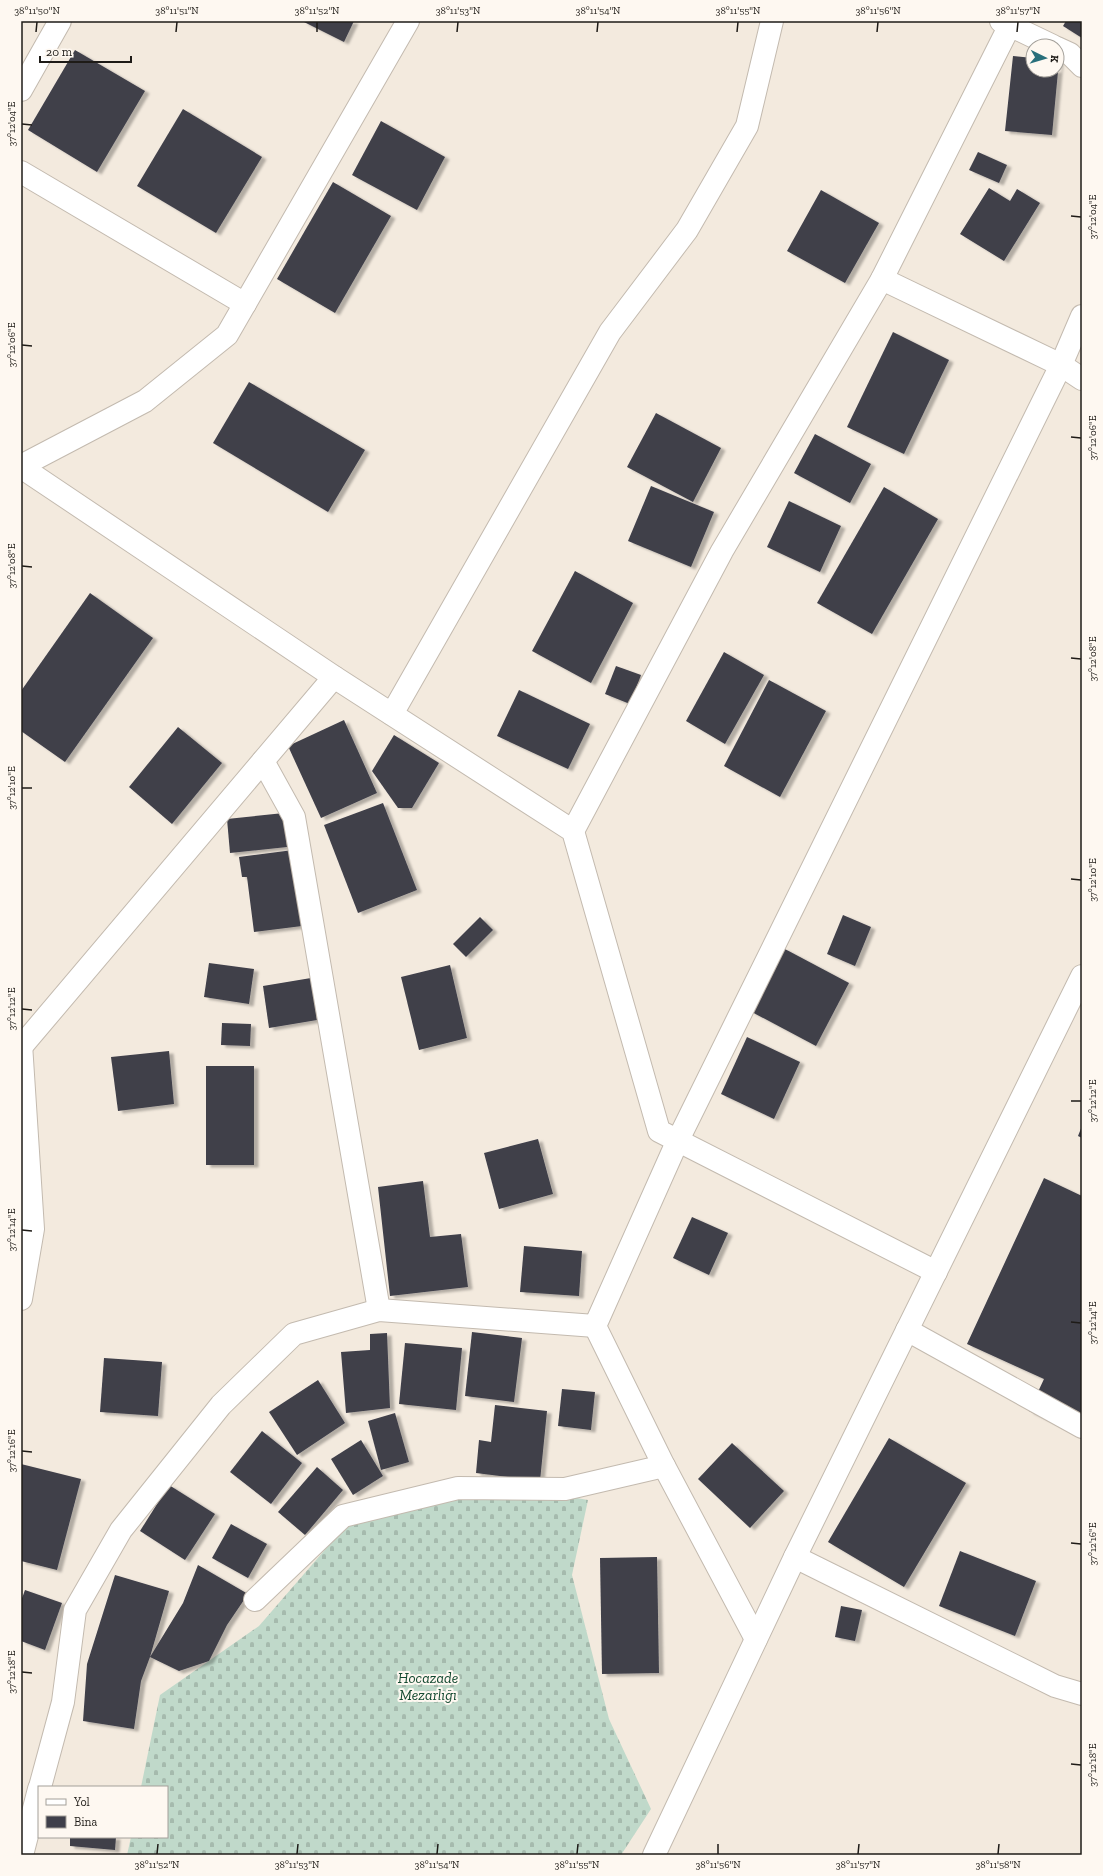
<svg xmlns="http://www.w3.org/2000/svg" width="1103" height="1876" font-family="'Zilla Slab',serif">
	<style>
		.cemetery { fill: url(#cemetery-stones) }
		.building { fill: #3f3f4a; filter: url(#shadow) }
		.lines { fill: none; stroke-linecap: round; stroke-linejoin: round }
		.minor-casing { stroke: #c3baaf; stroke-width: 24 }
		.tertiary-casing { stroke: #c3baaf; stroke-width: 24 }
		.minor { stroke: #fff; stroke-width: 22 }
		.tertiary { stroke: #fff; stroke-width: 22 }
		.ticks { fill: none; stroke: #1e1b17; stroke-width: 1.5 }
		.labels { text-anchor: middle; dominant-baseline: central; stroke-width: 4; stroke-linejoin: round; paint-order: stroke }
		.park-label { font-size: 15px; font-style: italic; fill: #134930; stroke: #fef8f1 }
		.neatline { fill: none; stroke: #1e1b17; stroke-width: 1.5 }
		.ticks-label { font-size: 10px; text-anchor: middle; fill: #1e1b17 }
	</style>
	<defs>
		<pattern id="cemetery-stones" width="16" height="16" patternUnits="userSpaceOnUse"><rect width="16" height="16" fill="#c0d9ca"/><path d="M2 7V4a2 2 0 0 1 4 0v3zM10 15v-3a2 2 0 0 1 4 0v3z" fill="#a5baad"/></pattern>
		<filter id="shadow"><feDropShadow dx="4.5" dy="2.5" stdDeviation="1" flood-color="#0004"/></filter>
	</defs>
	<rect width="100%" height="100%" fill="#f3eade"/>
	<polygon class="cemetery" points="484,1481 588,1500 572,1575 609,1719 651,1809 621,1855 127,1855 131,1837 167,1837 167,1787 141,1787 160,1695 259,1626 355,1515"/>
	<g class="building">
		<polygon points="302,21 354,21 344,42"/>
		<polygon points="1066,21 1082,21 1082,38 1063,26"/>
		<polygon points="75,50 145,91 97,172 28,130"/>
		<polygon points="1013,56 1033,58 1033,70 1057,70 1057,61 1059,61 1052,135 1005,131"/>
		<polygon points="183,109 262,157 216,233 137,186"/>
		<polygon points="381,121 445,157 417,210 352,175"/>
		<polygon points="978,152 1007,165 999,183 969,170"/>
		<polygon points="333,182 391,216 335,313 277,279"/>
		<polygon points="989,188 1010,201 1017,189 1040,203 1004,261 960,234"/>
		<polygon points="821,190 879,223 845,283 787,251"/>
		<polygon points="893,332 949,360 904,454 847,427"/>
		<polygon points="249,382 365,450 328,512 213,443"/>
		<polygon points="656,413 721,448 693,502 627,467"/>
		<polygon points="815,434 871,464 850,503 794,473"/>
		<polygon points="651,486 714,512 691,567 628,541"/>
		<polygon points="884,487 938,519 872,634 817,603"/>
		<polygon points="789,501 841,526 820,572 767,547"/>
		<polygon points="575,571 633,603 591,683 532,651"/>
		<polygon points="90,593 153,638 65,762 21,731 21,691"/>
		<polygon points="724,652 764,675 725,744 686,721"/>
		<polygon points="616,666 641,675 630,704 605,694"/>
		<polygon points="769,680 826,711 780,797 724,766"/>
		<polygon points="519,690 590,724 568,769 497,736"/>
		<polygon points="344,720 377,793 321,818 288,746"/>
		<polygon points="178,727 222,763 172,824 129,787"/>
		<polygon points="394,735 439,763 412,808 398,808 372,771"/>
		<polygon points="383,803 417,890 358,913 324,825"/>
		<polygon points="284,813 287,847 230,853 227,819"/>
		<polygon points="293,850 302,926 254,932 247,877 242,877 239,857"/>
		<polygon points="843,915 871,927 855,966 827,954"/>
		<polygon points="480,917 493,930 466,957 453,944"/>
		<polygon points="783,948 849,983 816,1046 750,1011"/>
		<polygon points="209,963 254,969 249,1004 204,997"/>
		<polygon points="450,965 467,1038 419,1050 401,977"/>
		<polygon points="311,978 317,1020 269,1028 263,986"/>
		<polygon points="222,1023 251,1024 250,1046 221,1045"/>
		<polygon points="747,1037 800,1062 774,1119 721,1094"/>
		<polygon points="169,1051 174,1104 118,1111 111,1057"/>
		<rect x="206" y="1066" width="48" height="99"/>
		<polygon points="1082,1126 1082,1138 1078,1136"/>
		<polygon points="538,1139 553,1194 499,1209 484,1153"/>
		<polygon points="1044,1178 1082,1196 1082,1436 1029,1411 1044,1379 967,1344"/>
		<polygon points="423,1181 430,1237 461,1234 468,1287 390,1296 378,1187"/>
		<polygon points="692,1217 728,1233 709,1275 673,1258"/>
		<polygon points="524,1246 582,1251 579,1296 520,1292"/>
		<polygon points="472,1332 522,1338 514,1402 465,1396"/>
		<polygon points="387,1333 390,1408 346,1413 341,1352 370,1350 370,1334"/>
		<polygon points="405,1343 462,1348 456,1410 399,1404"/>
		<polygon points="104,1358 162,1362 158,1416 100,1412"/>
		<polygon points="318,1380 345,1423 297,1455 269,1412"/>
		<polygon points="562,1389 595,1392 591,1430 558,1426"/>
		<polygon points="495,1405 547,1411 540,1481 476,1473 479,1440 491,1442"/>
		<polygon points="395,1413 409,1462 381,1470 368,1421"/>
		<polygon points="262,1431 302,1463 271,1504 230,1472"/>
		<polygon points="889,1438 966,1483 904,1587 828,1542"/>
		<polygon points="361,1440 383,1476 353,1495 331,1459"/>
		<polygon points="732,1443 784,1491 750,1528 698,1479"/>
		<polygon points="21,1464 81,1479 57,1570 21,1561"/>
		<polygon points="317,1467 343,1490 305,1535 278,1512"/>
		<polygon points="169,1485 215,1514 185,1560 140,1531"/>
		<polygon points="231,1524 267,1544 248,1578 212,1558"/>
		<polygon points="960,1551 1036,1581 1015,1636 939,1606"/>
		<polygon points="657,1557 659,1673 602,1674 600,1558"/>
		<polygon points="198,1565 248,1594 227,1625 209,1661 179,1671 150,1657 141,1681 134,1729 83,1721 87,1664 115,1575 169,1591 150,1657 183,1603"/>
		<polygon points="25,1590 62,1603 45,1650 21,1641 21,1601"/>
		<polygon points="841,1606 862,1610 855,1641 835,1637"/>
		<polygon points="70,1837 116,1837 115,1850 70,1846"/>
	</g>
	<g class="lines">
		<defs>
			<g id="minor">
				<polyline points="1001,21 1053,46"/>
				<polyline points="1057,48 1070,54 1082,66"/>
				<polyline points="21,90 60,21"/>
				<polyline points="21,172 245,304"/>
				<polyline points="882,279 1061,365 1082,379"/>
				<polyline points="21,466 145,401 227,335 408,21"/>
				<polyline points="21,467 334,677 573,831 659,1131 936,1272"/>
				<polyline points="392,714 610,332 687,230 747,126 772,21"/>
				<polyline points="263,761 294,817 379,1310"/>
				<polyline points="573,831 722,551 882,279 1010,25"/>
				<polyline points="21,1044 33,1229 21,1299"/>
				<polyline points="21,1047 334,677"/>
				<polyline points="907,1330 1082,1427"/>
				<polyline points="795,1557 1055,1686 1082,1694"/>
				<polyline points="255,1600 343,1516 458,1488 565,1489 664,1466"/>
				<polyline points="756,1639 664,1466 595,1326 678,1140 1061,365 1082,316"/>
				<polyline points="40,1787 63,1702 75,1610 121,1530 221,1405 294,1334 379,1310 595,1326"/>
				<polyline points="22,1855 39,1789"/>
			</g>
			<polyline id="tertiary" points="654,1855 795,1557 1082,976"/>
		</defs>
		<use href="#minor" class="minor-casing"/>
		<use href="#tertiary" class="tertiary-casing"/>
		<use href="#minor" class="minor"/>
		<use href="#tertiary" class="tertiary"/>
	</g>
	<path class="ticks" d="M36 32 37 22M176 32 177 22M317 32V22M457 32 458 22M597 32 598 22M737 32 738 22M877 32 878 22M1017 32 1018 22M22 124 32 125M1071 216 1081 217M22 345 32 346M1071 437 1081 438M22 566 32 567M1071 658 1081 659M22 788H32M1071 879 1081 880M22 1009 32 1010M1071 1101H1081M22 1230 32 1231M1071 1322 1081 1323M22 1451 32 1452M1071 1543 1081 1544M22 1672 32 1673M1071 1764 1081 1765M157 1854 158 1844M297 1854 298 1844M437 1854 438 1844M577 1854 578 1844M718 1854V1844M858 1854 859 1844M998 1854 999 1844"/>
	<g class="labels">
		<g class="park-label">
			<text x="428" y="1678">Hocazade<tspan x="428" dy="17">Mezarlığı</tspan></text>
		</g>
	</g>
	<rect width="1103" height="1876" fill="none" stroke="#fef8f1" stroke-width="44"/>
	<rect x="38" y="1786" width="130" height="52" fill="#fef8f1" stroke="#a4a09a"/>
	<rect x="46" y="1799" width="20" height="6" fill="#ffffff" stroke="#a4a09a"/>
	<text x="74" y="1806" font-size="12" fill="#1e1b17">Yol</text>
	<rect x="46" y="1816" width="20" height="12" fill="#3f3f4a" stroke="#a4a09a"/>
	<text x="74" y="1826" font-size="12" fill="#1e1b17">Bina</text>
	<g transform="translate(1045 58) rotate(95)"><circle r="19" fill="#fef8f1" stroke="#a4a09a"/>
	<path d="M0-3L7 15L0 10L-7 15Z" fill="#286f7b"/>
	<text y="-6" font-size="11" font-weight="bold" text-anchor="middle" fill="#1e1b17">K</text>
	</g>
	<path d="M40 56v6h91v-6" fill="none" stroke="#1e1b17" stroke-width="2"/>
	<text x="46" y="56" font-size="12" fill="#1e1b17" stroke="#fef8f1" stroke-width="3" paint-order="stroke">20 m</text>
	<rect x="22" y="22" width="1059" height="1832" class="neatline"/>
	<g class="ticks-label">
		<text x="37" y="14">38°11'50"N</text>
		<text x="177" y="14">38°11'51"N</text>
		<text x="317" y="14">38°11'52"N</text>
		<text x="458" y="14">38°11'53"N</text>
		<text x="598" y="14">38°11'54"N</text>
		<text x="738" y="14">38°11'55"N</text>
		<text x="878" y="14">38°11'56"N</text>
		<text x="1018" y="14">38°11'57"N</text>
		<text transform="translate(11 124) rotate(-90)" y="4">37°12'04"E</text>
		<text transform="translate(1092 217) rotate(-90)" y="4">37°12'04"E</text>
		<text transform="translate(11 345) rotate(-90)" y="4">37°12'06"E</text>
		<text transform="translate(1092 438) rotate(-90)" y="4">37°12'06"E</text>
		<text transform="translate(11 566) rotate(-90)" y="4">37°12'08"E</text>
		<text transform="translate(1092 659) rotate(-90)" y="4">37°12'08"E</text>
		<text transform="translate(11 788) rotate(-90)" y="4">37°12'10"E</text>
		<text transform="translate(1092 880) rotate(-90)" y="4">37°12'10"E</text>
		<text transform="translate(11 1009) rotate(-90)" y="4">37°12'12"E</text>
		<text transform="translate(1092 1101) rotate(-90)" y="4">37°12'12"E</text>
		<text transform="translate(11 1230) rotate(-90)" y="4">37°12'14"E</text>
		<text transform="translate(1092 1323) rotate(-90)" y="4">37°12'14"E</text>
		<text transform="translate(11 1451) rotate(-90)" y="4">37°12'16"E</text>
		<text transform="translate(1092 1544) rotate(-90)" y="4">37°12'16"E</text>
		<text transform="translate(11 1672) rotate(-90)" y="4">37°12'18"E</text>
		<text transform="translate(1092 1765) rotate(-90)" y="4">37°12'18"E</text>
		<text x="157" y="1868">38°11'52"N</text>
		<text x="297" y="1868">38°11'53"N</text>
		<text x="437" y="1868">38°11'54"N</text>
		<text x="577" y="1868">38°11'55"N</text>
		<text x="718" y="1868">38°11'56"N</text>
		<text x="858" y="1868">38°11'57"N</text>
		<text x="998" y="1868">38°11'58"N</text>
	</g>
</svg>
